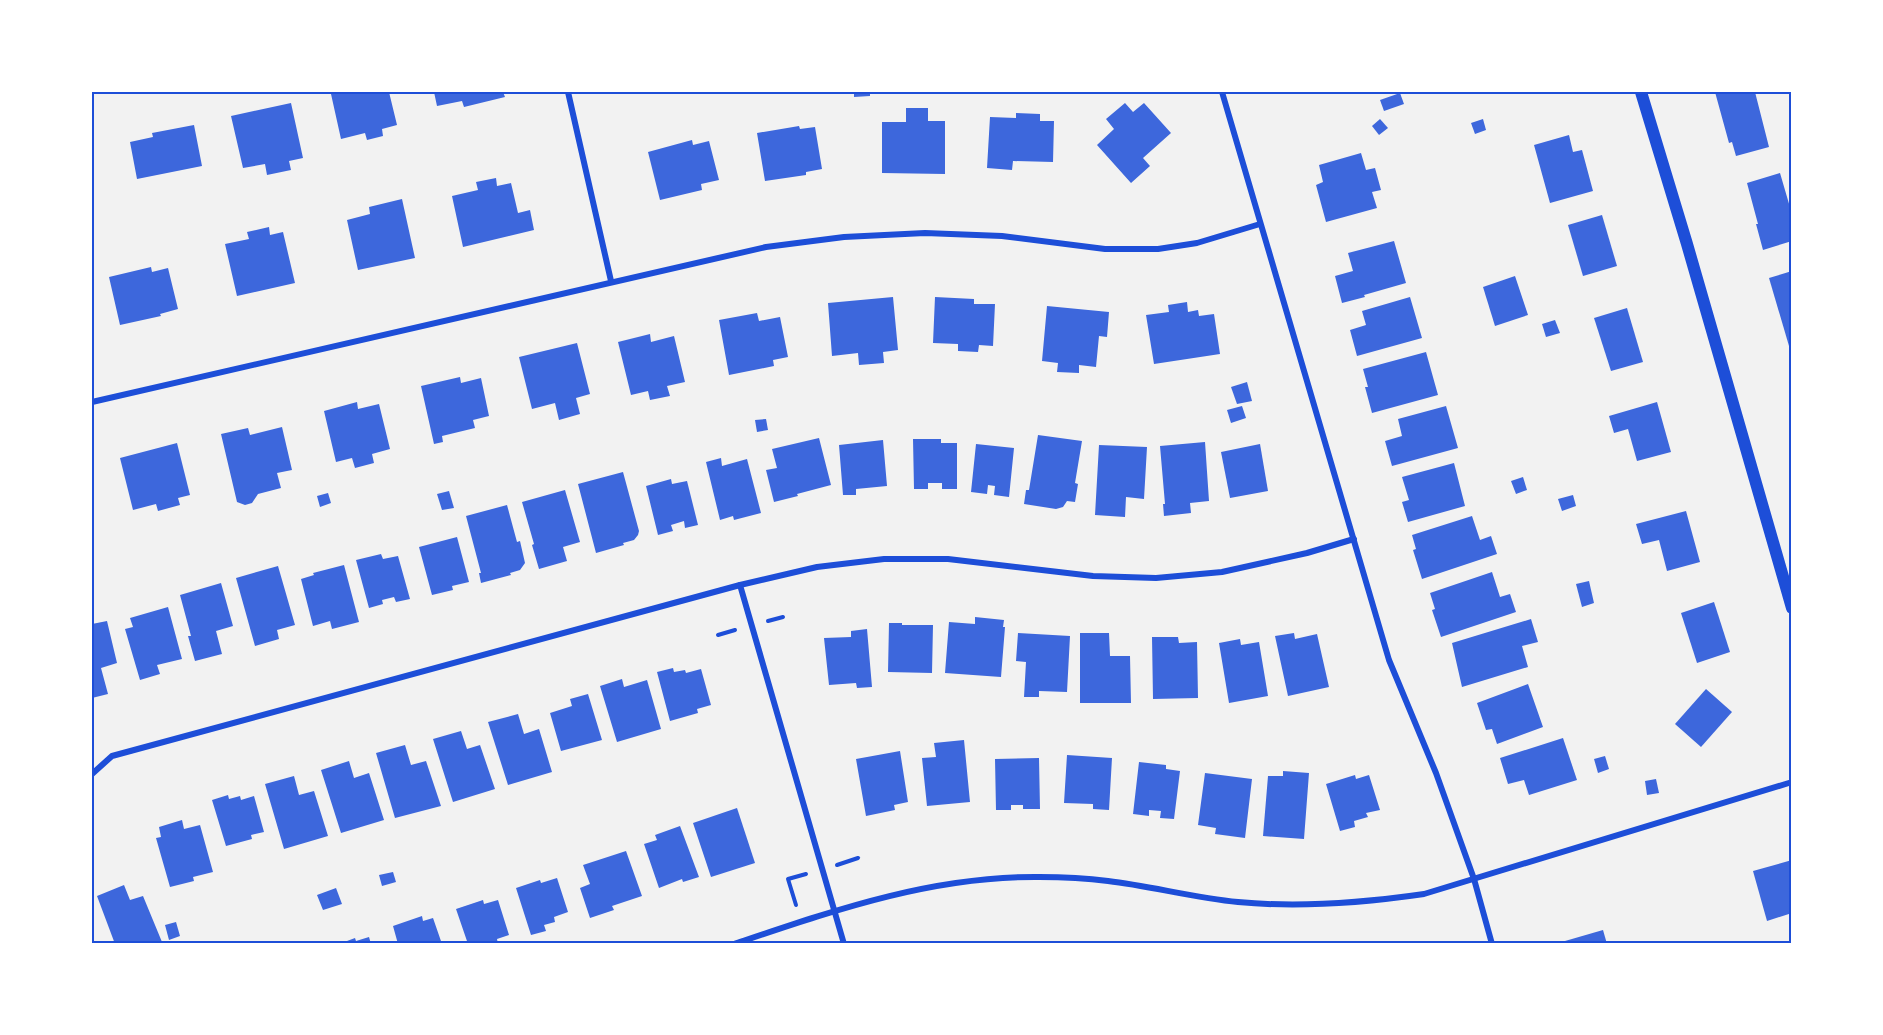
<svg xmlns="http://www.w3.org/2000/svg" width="1883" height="1035" font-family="Quicksand,sans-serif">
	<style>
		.building { fill: #3d67dc }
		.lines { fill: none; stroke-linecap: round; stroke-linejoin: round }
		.path { stroke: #1d4ed8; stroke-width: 4 }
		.minor { stroke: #1d4ed8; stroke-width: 6 }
		.secondary { stroke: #1d4ed8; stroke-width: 12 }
		.neatline { fill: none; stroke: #1d4ed8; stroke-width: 2 }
	</style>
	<rect width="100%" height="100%" fill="#f2f2f2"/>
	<g class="building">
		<polygon points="343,92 371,92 371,93 389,92 397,125 382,129 383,136 367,140 365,133 341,139 331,94"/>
		<polygon points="434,92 503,92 505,97 464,107 462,101 437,106"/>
		<polygon points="854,92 870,92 870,96 854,97"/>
		<polygon points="1715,92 1755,92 1769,147 1736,156 1732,142 1729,143"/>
		<polygon points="1400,93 1404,104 1384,111 1380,100"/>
		<polygon points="291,103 303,158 289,161 291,170 267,175 265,164 243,168 231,116"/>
		<polygon points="1125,103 1133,112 1144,103 1171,133 1143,158 1150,166 1131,183 1097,145 1114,129 1106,119"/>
		<polygon points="906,108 928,108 928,121 945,121 945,174 882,173 882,122 906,122"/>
		<polygon points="1016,113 1040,114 1040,121 1054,121 1053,162 1013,161 1012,170 987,168 990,117 1016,118"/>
		<polygon points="1380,119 1388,128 1379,135 1372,126"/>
		<polygon points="1483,119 1486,130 1475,134 1471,123"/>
		<polygon points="194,125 202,166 137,179 130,142 153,137 152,133"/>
		<polygon points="799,126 800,129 815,127 822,169 806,172 806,175 765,181 757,133"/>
		<polygon points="1569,135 1573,152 1582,150 1593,191 1550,203 1534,145"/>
		<polygon points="692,140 693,145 709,141 719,180 701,184 702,190 660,200 648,152"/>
		<polygon points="1361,153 1366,170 1375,168 1381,190 1372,192 1377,208 1326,222 1316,185 1323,182 1319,165"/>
		<polygon points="1780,173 1792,214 1792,223 1790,224 1792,241 1763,250 1756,224 1758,224 1747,183"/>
		<polygon points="496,178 497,186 511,183 518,213 530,210 534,230 463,247 452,196 478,190 476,182"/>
		<polygon points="402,199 415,258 358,270 347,220 370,214 369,207"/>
		<polygon points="1602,215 1617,266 1583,276 1568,225"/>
		<polygon points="269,227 270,235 283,232 295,283 237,296 225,244 249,239 247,232"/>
		<polygon points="1394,241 1406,283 1364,295 1365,297 1342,303 1335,276 1353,271 1348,253"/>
		<polygon points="151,267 152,272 168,268 178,309 160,314 161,316 120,325 109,277"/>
		<polygon points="1792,271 1792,345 1789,346 1769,278"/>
		<polygon points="1515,276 1528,315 1495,326 1483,287"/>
		<polygon points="893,297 898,350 883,352 884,363 859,365 858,353 832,356 828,303"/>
		<polygon points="935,297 974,299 974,304 995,304 993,346 979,345 978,352 958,351 958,344 933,343"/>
		<polygon points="1410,297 1422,338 1357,356 1350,330 1366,325 1362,311"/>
		<polygon points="1187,302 1188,312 1198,310 1199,316 1214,314 1220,354 1154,364 1146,315 1169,312 1168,305"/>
		<polygon points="1047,306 1109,312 1107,337 1099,336 1096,367 1079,365 1079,373 1057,372 1058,363 1042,361"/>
		<polygon points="1627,308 1643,362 1611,371 1594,318"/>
		<polygon points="757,313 759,321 780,317 788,357 773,360 774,366 729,375 719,320"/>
		<polygon points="1555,320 1560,333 1546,337 1542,324"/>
		<polygon points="650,334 651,342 674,336 685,382 667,386 670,396 650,400 648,391 631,395 618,342"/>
		<polygon points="577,343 590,394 576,398 580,414 559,420 555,403 532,409 519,357"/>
		<polygon points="1426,352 1438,395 1372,413 1365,387 1368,387 1363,369"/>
		<polygon points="460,377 461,383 481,378 489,416 473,420 475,428 442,436 443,442 434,444 421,386"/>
		<polygon points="1247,382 1252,401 1237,404 1231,387"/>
		<polygon points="357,402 358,409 379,404 390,449 372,454 374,463 355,468 352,458 336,462 324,411"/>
		<polygon points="1657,402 1671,452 1637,461 1628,429 1614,433 1609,416"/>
		<polygon points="1242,406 1246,418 1231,423 1227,410"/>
		<polygon points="1446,406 1458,448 1392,466 1385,441 1402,436 1398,419"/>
		<polygon points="766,419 768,430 757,432 755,420"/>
		<polygon points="282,427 292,470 277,473 281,488 258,494 252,503 245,505 237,502 221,434 248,428 250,435"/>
		<polygon points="1038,435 1082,441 1075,483 1078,484 1075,502 1067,501 1063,507 1056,509 1024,504 1026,490 1029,490"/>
		<polygon points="819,438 831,485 797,494 798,496 774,502 766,470 777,468 772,449"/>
		<polygon points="913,439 941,439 941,443 957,443 957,489 942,489 942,483 928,483 928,489 914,489"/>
		<polygon points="883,440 887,486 856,489 856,495 843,495 839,445"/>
		<polygon points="1205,442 1209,501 1190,503 1191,513 1164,516 1163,504 1165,504 1160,446"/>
		<polygon points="177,443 190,495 178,498 180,505 158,511 156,504 133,510 120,458"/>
		<polygon points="976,444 1014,448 1009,497 994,495 995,486 988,485 987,494 971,492"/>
		<polygon points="1260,444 1268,491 1230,498 1221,452"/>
		<polygon points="1099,445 1147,447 1144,499 1126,497 1125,517 1095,515"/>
		<polygon points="721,458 722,466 747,459 761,513 734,520 733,516 720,520 706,462"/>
		<polygon points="1454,463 1465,506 1408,522 1402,502 1409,500 1402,477"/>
		<polygon points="623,472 639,531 638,535 634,540 623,543 624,545 596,553 578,484"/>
		<polygon points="1523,477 1527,490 1516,494 1511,481"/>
		<polygon points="671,479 672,484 687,481 698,525 685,528 684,521 671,525 673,531 658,535 646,486"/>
		<polygon points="565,490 580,542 563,547 567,561 539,569 532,545 534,544 522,502"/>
		<polygon points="449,491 454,508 442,510 437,494"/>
		<polygon points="328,493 331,503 320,507 317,496"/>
		<polygon points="1573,495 1576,506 1562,511 1558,499"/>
		<polygon points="507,505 517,542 520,541 525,563 520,570 510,573 511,575 481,583 479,573 481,573 466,516"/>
		<polygon points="1686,511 1700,562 1667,571 1659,540 1642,544 1636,524"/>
		<polygon points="1472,516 1480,540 1491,536 1497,554 1422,579 1413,550 1416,549 1412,535"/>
		<polygon points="457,537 469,582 452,586 453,590 432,595 419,547"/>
		<polygon points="381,554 383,559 398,556 410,599 396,602 394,597 382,600 383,604 369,608 356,560"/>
		<polygon points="344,565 359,622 332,629 330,621 313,626 301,579 314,575 313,573"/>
		<polygon points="278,566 295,625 277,630 279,639 255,646 236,578"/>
		<polygon points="1492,572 1500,597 1510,594 1516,612 1441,637 1432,610 1435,609 1430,593"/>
		<polygon points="1589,581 1594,603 1582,607 1576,584"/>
		<polygon points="221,583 233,626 216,631 222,654 195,661 188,636 191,636 180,595"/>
		<polygon points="1714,602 1730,652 1697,663 1681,613"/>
		<polygon points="168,607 182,659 157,665 160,674 140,680 125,629 133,627 130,618"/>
		<polygon points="975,617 1004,620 1003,627 1005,627 1001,677 945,673 949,622 975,624"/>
		<polygon points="1531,619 1538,642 1522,646 1528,667 1462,687 1452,643"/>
		<polygon points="107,621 117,663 101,668 108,694 92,698 92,624"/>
		<polygon points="889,623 902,623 902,625 933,625 932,673 888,672"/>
		<polygon points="867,629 872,687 857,688 856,683 829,685 824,638 851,637 851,631"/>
		<polygon points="1018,633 1070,636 1067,692 1039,691 1039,697 1024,697 1026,662 1016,661"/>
		<polygon points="1080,633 1109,633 1110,656 1130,656 1131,703 1080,703"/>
		<polygon points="1294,633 1295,639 1317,634 1329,687 1288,696 1275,636"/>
		<polygon points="1152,637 1178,637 1179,643 1197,642 1198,698 1153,699"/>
		<polygon points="1240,639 1241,645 1259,642 1268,696 1229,703 1219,643"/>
		<polygon points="673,668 674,672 685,670 686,673 701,669 711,705 697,709 698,713 670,721 657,672"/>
		<polygon points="622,679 624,687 647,680 661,729 617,742 600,686"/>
		<polygon points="1528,684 1543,727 1497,744 1492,729 1486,730 1477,703"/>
		<polygon points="1706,689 1732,712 1701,747 1675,724"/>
		<polygon points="588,694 602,740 561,751 550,713 572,706 570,699"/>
		<polygon points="518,714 524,734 539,729 552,772 508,785 488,722"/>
		<polygon points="461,731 467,749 480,745 495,789 453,802 433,739"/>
		<polygon points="1563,738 1577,780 1529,795 1524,780 1508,784 1500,758"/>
		<polygon points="964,740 970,802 927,806 922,758 936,757 934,743"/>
		<polygon points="405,745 411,765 426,761 441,806 395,818 376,753"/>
		<polygon points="900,751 908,802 894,805 895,810 866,816 856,759"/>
		<polygon points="1067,755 1112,758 1109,810 1093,809 1093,804 1064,803"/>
		<polygon points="1605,756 1609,769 1598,773 1594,759"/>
		<polygon points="1039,758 1040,809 1023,809 1023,805 1011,805 1011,810 996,810 995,759"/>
		<polygon points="349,761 354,778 369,773 384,820 341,833 321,770"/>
		<polygon points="1139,762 1166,765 1166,769 1180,771 1174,819 1160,818 1161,811 1149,810 1149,816 1133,814"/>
		<polygon points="1283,771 1309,773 1304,839 1263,836 1268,776 1283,776"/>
		<polygon points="1205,773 1252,779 1245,838 1215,834 1216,828 1198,825"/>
		<polygon points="1355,775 1356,779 1369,775 1380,810 1366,813 1368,817 1354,821 1355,827 1340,831 1326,784"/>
		<polygon points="294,776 299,795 314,791 328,836 284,849 265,784"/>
		<polygon points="1656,779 1659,793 1647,795 1645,781"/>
		<polygon points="228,795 229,799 240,796 241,800 254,796 264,832 251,835 252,839 226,846 212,800"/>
		<polygon points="737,808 755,863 711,877 693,823"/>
		<polygon points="182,820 184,829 200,825 213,872 193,877 194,881 170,887 156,838 161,837 159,827"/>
		<polygon points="680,826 699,877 683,882 682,879 659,888 644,844 657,840 655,835"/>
		<polygon points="626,851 642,896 612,906 614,910 590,918 580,888 590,884 583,865"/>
		<polygon points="1792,860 1792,913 1767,921 1753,871"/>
		<polygon points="393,872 396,882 382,886 379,875"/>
		<polygon points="557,878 568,912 554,917 555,922 544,925 546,931 531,935 516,888 540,880 541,883"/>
		<polygon points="124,885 130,900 143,896 162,942 157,944 115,944 97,896"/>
		<polygon points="336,888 342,904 323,910 317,895"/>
		<polygon points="483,900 484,904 498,900 509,935 497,939 498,944 468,944 456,909"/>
		<polygon points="422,916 423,921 433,918 442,944 398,944 393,926"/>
		<polygon points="176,922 180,936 169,940 165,925"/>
		<polygon points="1603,930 1607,944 1566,944 1565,941"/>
		<polygon points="369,937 371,944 339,944 355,938 356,941"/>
	</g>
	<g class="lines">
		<g class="path">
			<polyline points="768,621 783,617"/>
			<polyline points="718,635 735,630"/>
			<polyline points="837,865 858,858"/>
			<polyline points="796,905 788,879 806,874"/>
		</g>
		<g class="minor">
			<polyline points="568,92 611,281"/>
			<polyline points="1222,92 1389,660 1436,773 1474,879 1492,944"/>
			<polyline points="92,402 766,247 844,237 925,233 1002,236 1105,249 1158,249 1197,243 1260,224"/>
			<polyline points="740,585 844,944"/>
			<polyline points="92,774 112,756 740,585 817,567 884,559 948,559 1093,576 1156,578 1222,572 1307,553 1354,539"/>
			<path d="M734 944C835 910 932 876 1039 877 1062 877 1085 878 1108 881 1151 886 1194 898 1238 902 1300 908 1362 903 1424 894L1792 782"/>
		</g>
		<polyline class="secondary" points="1641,92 1687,244 1792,608"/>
	</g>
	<rect width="1883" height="1035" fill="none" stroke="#ffffff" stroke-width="186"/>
	<rect x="93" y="93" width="1697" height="849" class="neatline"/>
</svg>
